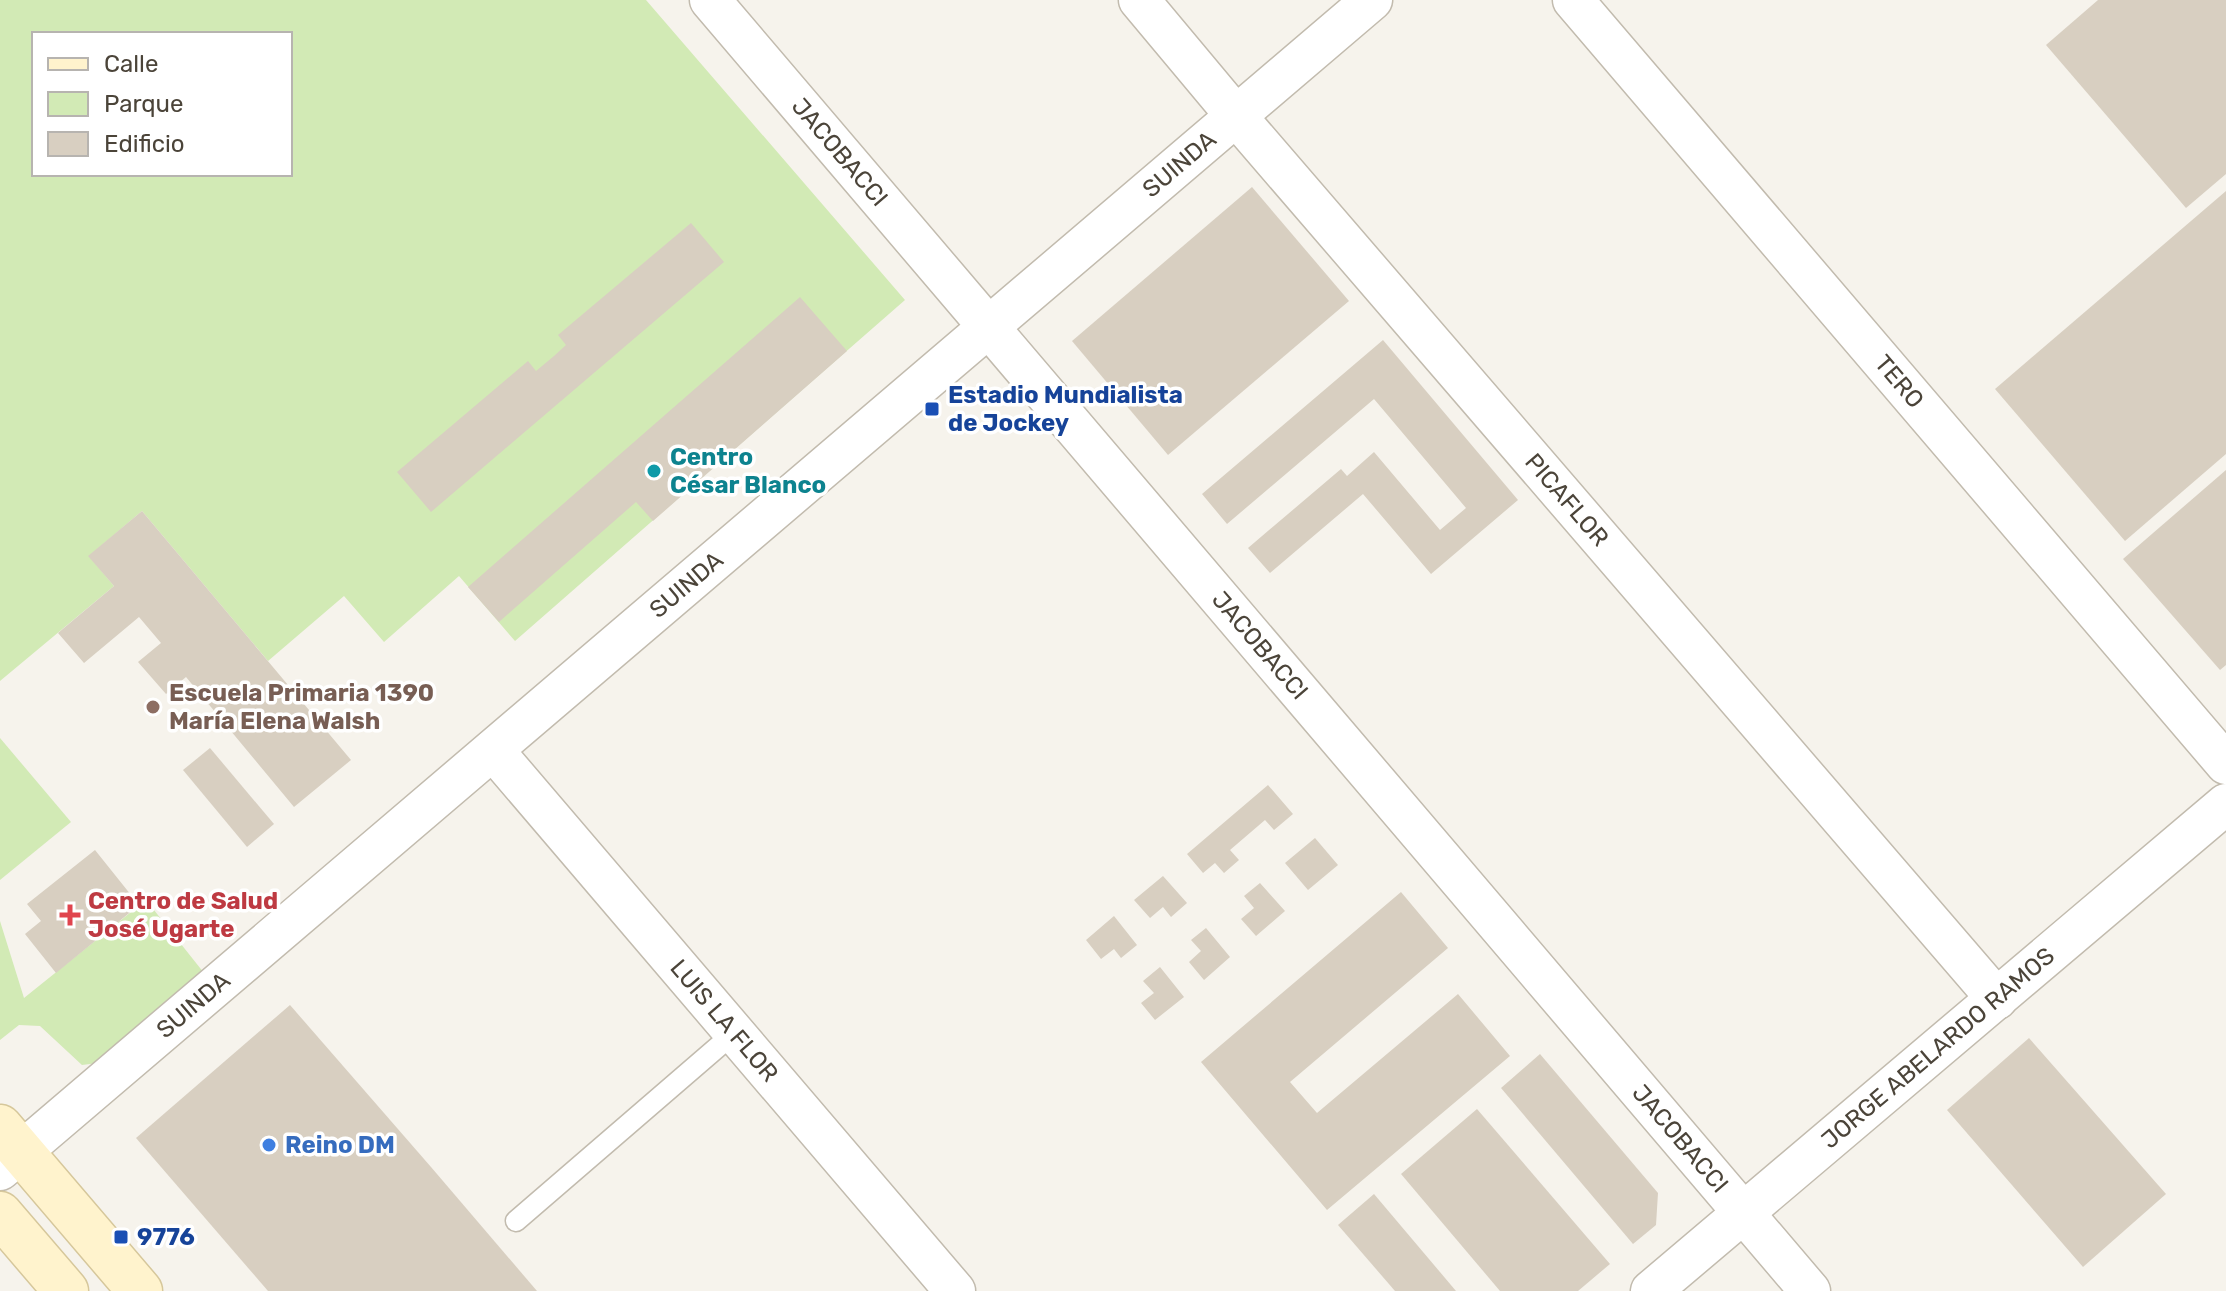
<svg xmlns="http://www.w3.org/2000/svg" width="2226" height="1291" font-family="Rubik,sans-serif">
	<style>
		.green { fill: #d2eab5; fill-rule: evenodd }
		.building { fill: #d8cfc1 }
		.lines { fill: none; stroke-linecap: round; stroke-linejoin: round }
		.lane-casing { stroke: #c2bbae; stroke-width: 23 }
		.street-casing { stroke: #c2bbae; stroke-width: 43 }
		.secondary-casing { stroke: #d6c79b; stroke-width: 47 }
		.lane { stroke: #fff; stroke-width: 20 }
		.street { stroke: #fff; stroke-width: 40 }
		.secondary { stroke: #fff3cd; stroke-width: 44 }
		.transit-dot { fill: #1a4fb4; stroke: #fff; stroke-width: 3 }
		.culture-dot { fill: #0f9aa8; stroke: #fff; stroke-width: 3 }
		.education-dot { fill: #8d6e63; stroke: #fff; stroke-width: 3 }
		.health-dot { fill: #e0444e; stroke: #fff; stroke-width: 3 }
		.shop-dot { fill: #3f7fe0; stroke: #fff; stroke-width: 3 }
		.labels { text-anchor: middle; dominant-baseline: central; stroke-width: 7; stroke-linejoin: round; paint-order: stroke }
		.street-label { font-size: 24px; fill: #4b4439; stroke: #fff }
		.transit-label { font-size: 24px; font-weight: bold; fill: #164399; stroke: #fff; text-anchor: start }
		.culture-label { font-size: 24px; font-weight: bold; fill: #0d838f; stroke: #fff; text-anchor: start }
		.education-label { font-size: 24px; font-weight: bold; fill: #785e54; stroke: #fff; text-anchor: start }
		.health-label { font-size: 24px; font-weight: bold; fill: #be3a42; stroke: #fff; text-anchor: start }
		.shop-label { font-size: 24px; font-weight: bold; fill: #366cbe; stroke: #fff; text-anchor: start }
	</style>
	<rect width="100%" height="100%" fill="#f6f3ec"/>
	<g class="green">
		<path d="M0 0H646L905 300 515 641 459 576 384 642 344 596 268 661 142 511 89 556 114 586 0 681ZM34 34H290V174H34Z"/>
		<polygon points="0,738 71,822 0,880"/>
		<polygon points="146,900 204,973 98,1063 82,1065 40,1026 19,1025 0,1040 0,921 24,998"/>
	</g>
	<g class="building">
		<polygon points="2098,0 2226,0 2226,174 2186,208 2046,45"/>
		<polygon points="1252,187 1349,301 1168,455 1072,341"/>
		<polygon points="2226,191 2226,454 2125,541 1995,389"/>
		<polygon points="691,223 724,262 431,512 397,472 528,361 536,371 554,356 566,345 558,335"/>
		<polygon points="800,297 847,351 653,521 636,502 499,622 468,587"/>
		<polygon points="1383,340 1518,500 1431,574 1363,494 1270,573 1248,548 1341,469 1347,476 1374,452 1440,530 1466,508 1374,399 1227,524 1202,494"/>
		<polygon points="2226,470 2226,665 2220,670 2123,559"/>
		<polygon points="142,511 351,760 294,807 186,677 166,694 138,662 161,643 139,617 84,663 58,633 114,586 88,556"/>
		<polygon points="210,748 274,824 247,847 183,770"/>
		<polygon points="1268,785 1293,814 1274,830 1265,820 1230,850 1239,860 1224,873 1215,863 1203,873 1187,854"/>
		<polygon points="1315,838 1338,865 1308,890 1285,863"/>
		<polygon points="95,850 139,905 56,973 25,934 41,921 27,904"/>
		<polygon points="1163,876 1187,903 1171,917 1163,907 1150,918 1134,900"/>
		<polygon points="1260,883 1285,911 1256,936 1241,919 1254,908 1244,896"/>
		<polygon points="1401,892 1448,948 1290,1082 1317,1113 1458,994 1510,1056 1327,1210 1201,1062"/>
		<polygon points="1114,916 1137,945 1121,958 1114,949 1101,959 1086,940"/>
		<polygon points="1206,928 1230,957 1204,980 1189,962 1201,951 1191,940"/>
		<polygon points="1160,967 1184,997 1155,1020 1141,1003 1154,993 1143,981"/>
		<polygon points="290,1005 431,1167 537,1291 268,1291 136,1138"/>
		<polygon points="2029,1038 2166,1194 2083,1267 1947,1110"/>
		<polygon points="1540,1054 1658,1193 1656,1225 1633,1244 1501,1088"/>
		<polygon points="1477,1109 1610,1264 1578,1291 1500,1291 1401,1174"/>
		<polygon points="1374,1194 1456,1291 1395,1291 1338,1225"/>
	</g>
	<g class="lines">
		<defs>
			<polyline id="lane" points="516,1221 734,1033"/>
			<g id="street">
				<path id="s1" d="M710 0 1810 1291"/>
				<path id="s2" d="M1139 0 1236 116 1997 999"/>
				<path id="s3" d="M1573 0 2226 764"/>
				<path id="s4" d="M493 750 955 1291"/>
				<path id="s5" d="M0 1170 1372 0"/>
				<path id="s6" d="M1651 1291 2226 804"/>
			</g>
			<g id="secondary">
				<polyline points="0,1127 140,1291"/>
				<polyline points="0,1214 66,1291"/>
			</g>
		</defs>
		<use href="#lane" class="lane-casing"/>
		<use href="#street" class="street-casing"/>
		<use href="#secondary" class="secondary-casing"/>
		<use href="#lane" class="lane"/>
		<use href="#street" class="street"/>
		<use href="#secondary" class="secondary"/>
	</g>
	<g class="transit-dot">
		<rect x="924" y="401" width="16" height="16" rx="4"/>
		<rect x="113" y="1229" width="16" height="16" rx="4"/>
	</g>
	<circle class="culture-dot" cx="654" cy="471" r="8"/>
	<circle class="education-dot" cx="153" cy="707" r="8"/>
	<path class="health-dot" d="M66 903h8v8h8v8h-8v8h-8v-8h-8v-8h8z"/>
	<circle class="shop-dot" cx="269" cy="1145" r="8"/>
	<g class="labels">
		<g class="street-label">
			<text stroke="none"><textPath href="#s1" startOffset="200">JACOBACCI</textPath></text>
			<text stroke="none"><textPath href="#s5" startOffset="1550">SUINDA</textPath></text>
			<text stroke="none"><textPath href="#s3" startOffset="502">TERO</textPath></text>
			<text stroke="none"><textPath href="#s2" startOffset="658">PICAFLOR</textPath></text>
			<text stroke="none"><textPath href="#s5" startOffset="902">SUINDA</textPath></text>
			<text stroke="none"><textPath href="#s1" startOffset="848">JACOBACCI</textPath></text>
			<text stroke="none"><textPath href="#s5" startOffset="254">SUINDA</textPath></text>
			<text stroke="none"><textPath href="#s4" startOffset="356">LUIS LA FLOR</textPath></text>
			<text stroke="none"><textPath href="#s6" startOffset="376">JORGE ABELARDO RAMOS</textPath></text>
			<text stroke="none"><textPath href="#s1" startOffset="1496">JACOBACCI</textPath></text>
		</g>
		<g class="transit-label">
			<text x="948" y="395">Estadio Mundialista<tspan x="948" dy="28">de Jockey</tspan></text>
			<text x="137" y="1237">9776</text>
		</g>
		<g class="culture-label">
			<text x="670" y="457">Centro<tspan x="670" dy="28">César Blanco</tspan></text>
		</g>
		<g class="education-label">
			<text x="169" y="693">Escuela Primaria 1390<tspan x="169" dy="28">María Elena Walsh</tspan></text>
		</g>
		<g class="health-label">
			<text x="88" y="901">Centro de Salud<tspan x="88" dy="28">José Ugarte</tspan></text>
		</g>
		<g class="shop-label">
			<text x="285" y="1145">Reino DM</text>
		</g>
	</g>
	<rect x="32" y="32" width="260" height="144" fill="#ffffff" stroke="#b7b4b0" stroke-width="2"/>
	<rect x="48" y="58" width="40" height="12" fill="#fff3cd" stroke="#b7b4b0" stroke-width="2"/>
	<text x="104" y="72" font-size="24" fill="#4b4439">Calle</text>
	<rect x="48" y="92" width="40" height="24" fill="#d2eab5" stroke="#b7b4b0" stroke-width="2"/>
	<text x="104" y="112" font-size="24" fill="#4b4439">Parque</text>
	<rect x="48" y="132" width="40" height="24" fill="#d8cfc1" stroke="#b7b4b0" stroke-width="2"/>
	<text x="104" y="152" font-size="24" fill="#4b4439">Edificio</text>
</svg>
